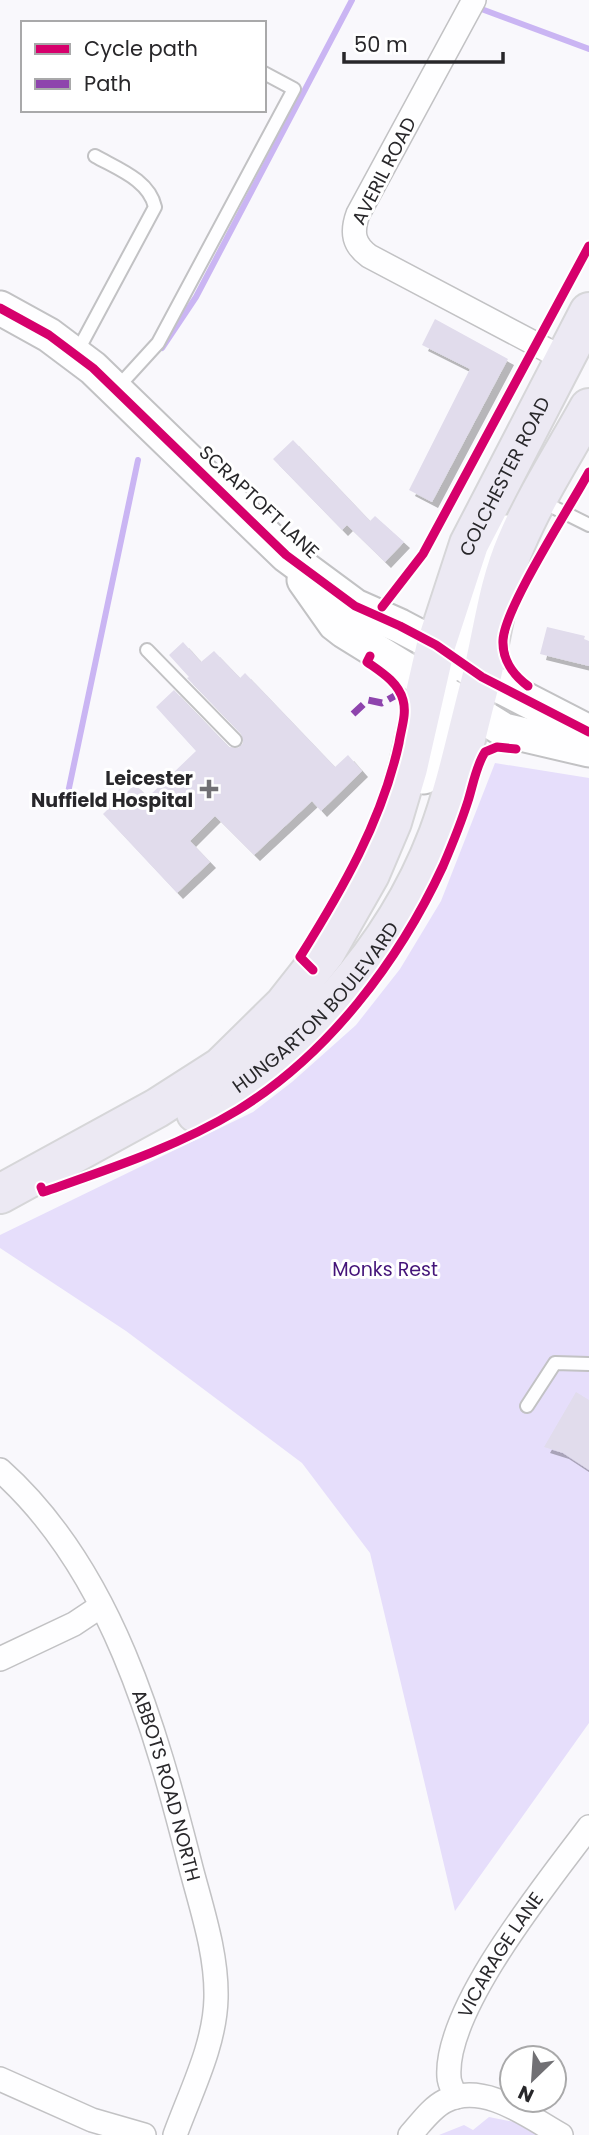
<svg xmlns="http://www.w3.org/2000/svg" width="589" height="2135" font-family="Poppins,sans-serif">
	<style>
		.green { fill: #e6defb }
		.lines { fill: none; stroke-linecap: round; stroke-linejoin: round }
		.stream { stroke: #cab5f3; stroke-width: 6 }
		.building { fill: #e1dcec; filter: url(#shadow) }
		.lane-casing { stroke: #c2c2c4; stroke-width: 16 }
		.street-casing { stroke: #c2c2c4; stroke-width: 26 }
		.secondary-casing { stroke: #c2c2c4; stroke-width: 37 }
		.highway-casing { stroke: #d6d6d8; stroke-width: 42 }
		.lane { stroke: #fefeff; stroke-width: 12 }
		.street { stroke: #fefeff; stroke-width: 23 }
		.secondary { stroke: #fefeff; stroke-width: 33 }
		.highway { stroke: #ece9f3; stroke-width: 38 }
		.quiet { stroke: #8e44ad; stroke-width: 7; stroke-dasharray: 14 7; stroke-linecap: butt }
		.cycleway-casing { stroke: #fff; stroke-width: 13 }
		.cycleway { stroke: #d6006c; stroke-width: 9 }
		.poi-dot { fill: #717074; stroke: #fff; stroke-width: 2.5 }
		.labels { text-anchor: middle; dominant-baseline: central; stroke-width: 6; stroke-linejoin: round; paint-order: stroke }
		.street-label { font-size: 19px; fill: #28272a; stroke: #fff }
		.poi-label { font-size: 19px; font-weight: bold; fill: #28272a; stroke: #fff; text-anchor: end }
		.park-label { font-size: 19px; fill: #441479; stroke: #fff }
	</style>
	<defs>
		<filter id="shadow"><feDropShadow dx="6" dy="6" stdDeviation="0" flood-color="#0004"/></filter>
	</defs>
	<rect width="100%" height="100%" fill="#f9f8fc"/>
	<g class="green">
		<polygon points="495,763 589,778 589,1723 455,1911 370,1553 302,1463 126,1331 0,1248 0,1235 253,1112 292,1082 356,1025 400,969 441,901"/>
		<polygon points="489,2117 519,2123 537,2135 439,2135 464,2125 473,2130"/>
	</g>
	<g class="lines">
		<g class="stream">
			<polyline points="476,7 589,49"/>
			<polyline points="162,348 196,297 352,0"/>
			<polyline points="65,807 138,460"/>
		</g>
	</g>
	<g class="building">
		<polygon points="435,319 508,359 432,502 409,490 470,369 422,345"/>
		<polygon points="293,440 370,521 375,516 404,542 385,562 347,525 342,530 273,459"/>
		<polygon points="547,627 585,636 584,639 589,641 589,666 540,654"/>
		<polygon points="183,642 201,662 214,651 240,678 245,673 335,767 348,755 362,771 321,811 312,801 254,855 215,816 190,841 210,862 177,893 103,814 109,808 105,804 120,789 124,795 135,784 148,797 196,751 156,707 174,690 229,747 238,748 243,743 241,734 187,678 189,677 169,655"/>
		<polygon points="576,1392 589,1400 589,1470 563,1453 544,1447"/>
	</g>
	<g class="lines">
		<defs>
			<g id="lane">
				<path d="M76 354 155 207C149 180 118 169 95 156"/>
				<polyline points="116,389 158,343 294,89 264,73"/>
				<polyline points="539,500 589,525"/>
				<polyline points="147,650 235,740"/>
				<polyline points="527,1406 555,1363 589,1364"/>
			</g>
			<g id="street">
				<path d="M474 0 358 214C351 233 354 245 369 256L564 359"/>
				<path id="s1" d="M0 1470C112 1570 155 1727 191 1868 202 1910 217 1954 216 1998 215 2045 191 2091 175 2135"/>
				<polyline points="0,1659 74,1624 101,1606"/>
				<polyline points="0,2079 92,2120 144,2135"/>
				<path id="s2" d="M456 2097C453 2090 449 2083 449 2077 444 2009 548 1882 589 1827"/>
				<path d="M410 2135C421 2123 431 2108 445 2101 483 2081 529 2117 561 2135"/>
			</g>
			<g id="secondary">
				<polyline points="0,308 49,335 93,368 286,555 355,606 400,626 436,645 482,677 589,732"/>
				<polyline points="304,580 335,624 344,631 504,730 589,750"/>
				<polyline points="438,671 451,665 462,652 484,576 506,532"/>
				<path d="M424 777C434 740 439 712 477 695"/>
			</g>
			<g id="highway">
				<path id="s3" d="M196 1113C303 1049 393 953 438 835 456 787 466 736 479 687 492 639 496 589 516 543 536 496 564 453 589 408"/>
				<path id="s4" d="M0 1194 157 1108 221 1067 284 1005 325 953 370 874 392 822 408 768 436 645 469 544 589 312"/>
			</g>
		</defs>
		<use href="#lane" class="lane-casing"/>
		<use href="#street" class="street-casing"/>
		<use href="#secondary" class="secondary-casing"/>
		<use href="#highway" class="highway-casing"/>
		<use href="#lane" class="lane"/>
		<use href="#street" class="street"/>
		<use href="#secondary" class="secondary"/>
		<use href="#highway" class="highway"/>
		<polyline class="quiet" points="353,714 368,700 382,703 400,693"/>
		<defs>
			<g id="cycleway">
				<polyline points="0,308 49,335 93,368 286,555 355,606 400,626 436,645 482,677 589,732"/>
				<polyline points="382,607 423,554 589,246"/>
				<path d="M528 686C513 675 502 659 503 640 505 607 570 507 589 472"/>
				<path d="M313 970 300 957C342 890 382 821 399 743 401 729 407 714 403 700 398 682 381 672 367 662L370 656"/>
				<path d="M41 1187 43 1192C109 1169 177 1147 238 1110 328 1055 399 961 443 866 452 845 461 823 468 801 473 785 476 766 485 752L497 747 516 749"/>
			</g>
		</defs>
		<use href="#cycleway" class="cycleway-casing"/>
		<use href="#cycleway" class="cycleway"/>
	</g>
	<path class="poi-dot" d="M205.5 778.5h7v7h7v7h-7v7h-7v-7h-7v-7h7z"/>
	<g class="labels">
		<g class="street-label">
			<text transform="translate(384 171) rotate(-63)">AVERIL ROAD</text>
			<text stroke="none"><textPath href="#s4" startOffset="922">COLCHESTER ROAD</textPath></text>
			<text transform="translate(259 502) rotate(43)">SCRAPTOFT LANE</text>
			<text stroke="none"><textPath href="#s3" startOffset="161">HUNGARTON BOULEVARD</textPath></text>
			<text stroke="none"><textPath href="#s1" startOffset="362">ABBOTS ROAD NORTH</textPath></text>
			<text stroke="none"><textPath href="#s2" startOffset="156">VICARAGE LANE</textPath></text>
		</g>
		<g class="poi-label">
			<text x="193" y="778">Leicester<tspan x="193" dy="22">Nuffield Hospital</tspan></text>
		</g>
		<g class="park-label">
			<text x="385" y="1269">Monks Rest</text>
		</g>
	</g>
	<rect x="21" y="21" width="245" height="91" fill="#ffffff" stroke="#a9a9aa" stroke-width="2"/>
	<rect x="35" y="44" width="35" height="10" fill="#d6006c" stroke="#a9a9aa" stroke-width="2"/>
	<text x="84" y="56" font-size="21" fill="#28272a">Cycle path</text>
	<rect x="35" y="79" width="35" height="10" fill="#8e44ad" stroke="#a9a9aa" stroke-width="2"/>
	<text x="84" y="91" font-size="21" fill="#28272a">Path</text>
	<g transform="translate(533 2079) rotate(205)"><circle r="33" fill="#ffffff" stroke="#a9a9aa" stroke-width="2"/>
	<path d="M0-5L12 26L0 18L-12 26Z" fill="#717074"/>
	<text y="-10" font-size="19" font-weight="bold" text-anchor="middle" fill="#28272a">N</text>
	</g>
	<path d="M344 52v10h159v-10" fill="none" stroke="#28272a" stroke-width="3.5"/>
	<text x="354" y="52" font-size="21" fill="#28272a" stroke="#ffffff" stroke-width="5" paint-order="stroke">50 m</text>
</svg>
